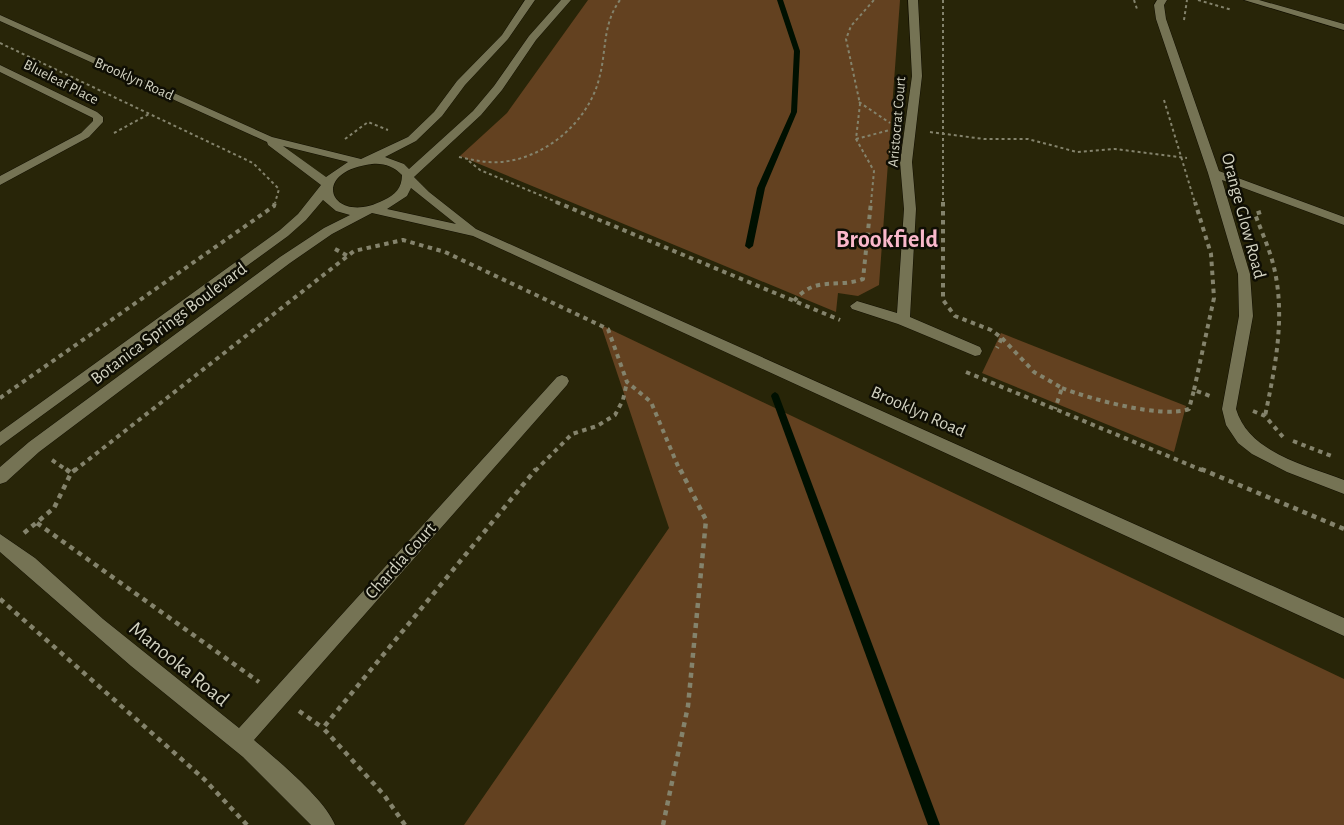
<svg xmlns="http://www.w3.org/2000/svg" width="1344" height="825" font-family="'Alegreya Sans',sans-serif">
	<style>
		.green { fill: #634120 }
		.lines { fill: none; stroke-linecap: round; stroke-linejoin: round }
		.stream { fill: #001001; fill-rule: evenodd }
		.minor-casing { stroke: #110e00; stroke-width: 1 }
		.path-far2 { stroke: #84836c; stroke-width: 2; stroke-dasharray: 3 3; stroke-linecap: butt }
		.path-far1 { stroke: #84836c; stroke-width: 4; stroke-dasharray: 4.5 4.5; stroke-linecap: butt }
		.path { stroke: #84836c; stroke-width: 4.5; stroke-dasharray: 5 5; stroke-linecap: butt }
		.minor { fill: #757354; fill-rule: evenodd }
		.labels { text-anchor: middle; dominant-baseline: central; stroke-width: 5; stroke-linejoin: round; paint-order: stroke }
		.far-street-label { font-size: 15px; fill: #d3d3c2; stroke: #0f0e04 }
		.street-label { font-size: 18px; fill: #d3d3c2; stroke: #0f0e04 }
		.near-street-label { font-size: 21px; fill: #d3d3c2; stroke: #0f0e04 }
		.district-label { font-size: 24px; font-weight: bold; fill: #fab8cb; stroke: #0f0e04 }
	</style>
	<rect width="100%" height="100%" fill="#282508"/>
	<g class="green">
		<polygon points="588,0 900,0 879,285 858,296 838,293 836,312 460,156 507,113"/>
		<polygon points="601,325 1344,679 1344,825 464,825 669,528"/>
		<polygon points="1001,333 1186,406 1174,452 982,373"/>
	</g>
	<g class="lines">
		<g class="stream">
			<polygon points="777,0 783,0 800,51 797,112 765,188 753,246 749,249 745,246 757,188 791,112 794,51"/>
			<polygon points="775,392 778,394 779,396 940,825 928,825 771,396 772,394"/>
		</g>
		<defs>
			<g id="minor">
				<path d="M525 0H535L508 39 465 85 442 116 416 141 385 157 404 164 409 169 473 111 494 86 529 36 561 0H571L536 40 502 90 481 115 414 177 429 192 476 229 1344 618V636L473 236 372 213 332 234 290 263 39 452 6 482 0 484V467L29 442 280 257 324 228 350 215 336 211 323 200 306 220 288 236 0 446V432L280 230 298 214 321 185 268 145 267 142 0 21V15L272 137 361 159 408 137 434 112 457 81 502 35ZM283 146 348 162 326 177ZM372 164C384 163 393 166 402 175 402 188 395 195 384 200 332 227 307 172 372 164ZM411 188 456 224 387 209 407 196Z"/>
				<polygon points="908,0 918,0 922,76 912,162 916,209 910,317 980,347 982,351 980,355 975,356 898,324 852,309 850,306 857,301 897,313 904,209 900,162 912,76"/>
				<path d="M1157 0H1167L1164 5 1166 19 1219 171 1344 217V225L1222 180 1250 274 1253 316 1236 409C1249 453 1306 465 1344 480V494L1287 472 1252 454 1238 443 1226 425 1222 409 1239 316 1238 274 1208 173 1156 19 1154 5Z"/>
				<polygon points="1244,0 1259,0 1344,24 1344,30"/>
				<polygon points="0,65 97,112 103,117 103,122 89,137 0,185 0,176 81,133 93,121 93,118 0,72"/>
				<path d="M562 375 567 377 569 381 567 385 254 740C276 759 325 799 335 825H311L243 757 131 666 0 552V534L35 558 103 619 239 728 557 377Z"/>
			</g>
		</defs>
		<use href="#minor" class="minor-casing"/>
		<g class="path-far2">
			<polyline points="943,0 943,203"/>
			<polyline points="1134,0 1137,9"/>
			<polyline points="1198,0 1232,10"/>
			<polyline points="1184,20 1187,0"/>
			<polyline points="0,43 253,163 279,189 275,203"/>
			<polyline points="1164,100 1195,203"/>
			<polyline points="859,102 890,123"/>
			<polyline points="930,132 984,139 1028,139 1077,152 1115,149 1187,158"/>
			<polyline points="114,133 149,114"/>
			<polyline points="345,139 368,122 388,130"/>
			<polyline points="856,139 890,130"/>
			<path d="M459 157C473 160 486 163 500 162 545 159 588 122 599 79 607 50 602 25 620 0"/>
			<polyline points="469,161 480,170 559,203"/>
			<polyline points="871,203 874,171 856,139 860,104 846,39 851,26 874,0"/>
		</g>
		<g class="path-far1">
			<polyline points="556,202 840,320"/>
			<polyline points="943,202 943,300 955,316 991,330 1002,338 997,348"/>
			<path d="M1261 212 1255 214C1262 233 1271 252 1275 272 1285 320 1275 368 1265 416"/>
			<polyline points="335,249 348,256"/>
			<path d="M794 301C815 275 836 289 863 279L871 202"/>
			<polyline points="1002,338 1034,372 1062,388 1055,409"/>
			<polyline points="966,372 1204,471"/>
			<path d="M1062 388C1090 399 1162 419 1189 409L1194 390 1210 396"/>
			<polyline points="1194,390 1214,298 1211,254 1195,202"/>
			<polyline points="0,398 274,206 275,202"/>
			<polyline points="1253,411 1265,416 1283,437"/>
			<polyline points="1293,441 1334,457"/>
			<polyline points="52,460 68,471"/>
			<polyline points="74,471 354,251 403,240 445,252 608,329 627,382 651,402 680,471"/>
			<polyline points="535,471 572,434 597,426 615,415 623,400 627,382"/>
		</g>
		<g class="path">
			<polyline points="66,469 71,473"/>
			<polyline points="1201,469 1344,529"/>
			<polyline points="37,523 259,682"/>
			<polyline points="24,533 54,508 71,473 76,469"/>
			<polyline points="0,599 204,779 247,825"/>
			<polyline points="299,711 323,728"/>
			<polyline points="405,825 384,795 323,728 536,469"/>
			<polyline points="663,825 688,706 706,520 680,469"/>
		</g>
		<use href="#minor" class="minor"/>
	</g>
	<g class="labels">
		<g class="far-street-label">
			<text transform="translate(134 79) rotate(24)">Brooklyn Road</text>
			<text transform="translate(61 82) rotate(27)">Blueleaf Place</text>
			<text transform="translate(897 122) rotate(-85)">Aristocrat Court</text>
		</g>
		<g class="street-label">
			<text transform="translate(1243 216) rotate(75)">Orange Glow Road</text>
			<text transform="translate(169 324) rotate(-37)">Botanica Springs Boulevard</text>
			<text transform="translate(918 412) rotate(24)">Brooklyn Road</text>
			<text transform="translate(401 561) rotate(-48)">Chardia Court</text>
		</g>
		<g class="near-street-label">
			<text transform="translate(179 664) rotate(39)">Manooka Road</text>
		</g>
		<g class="district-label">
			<text x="887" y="240">Brookfield</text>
		</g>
	</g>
</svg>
